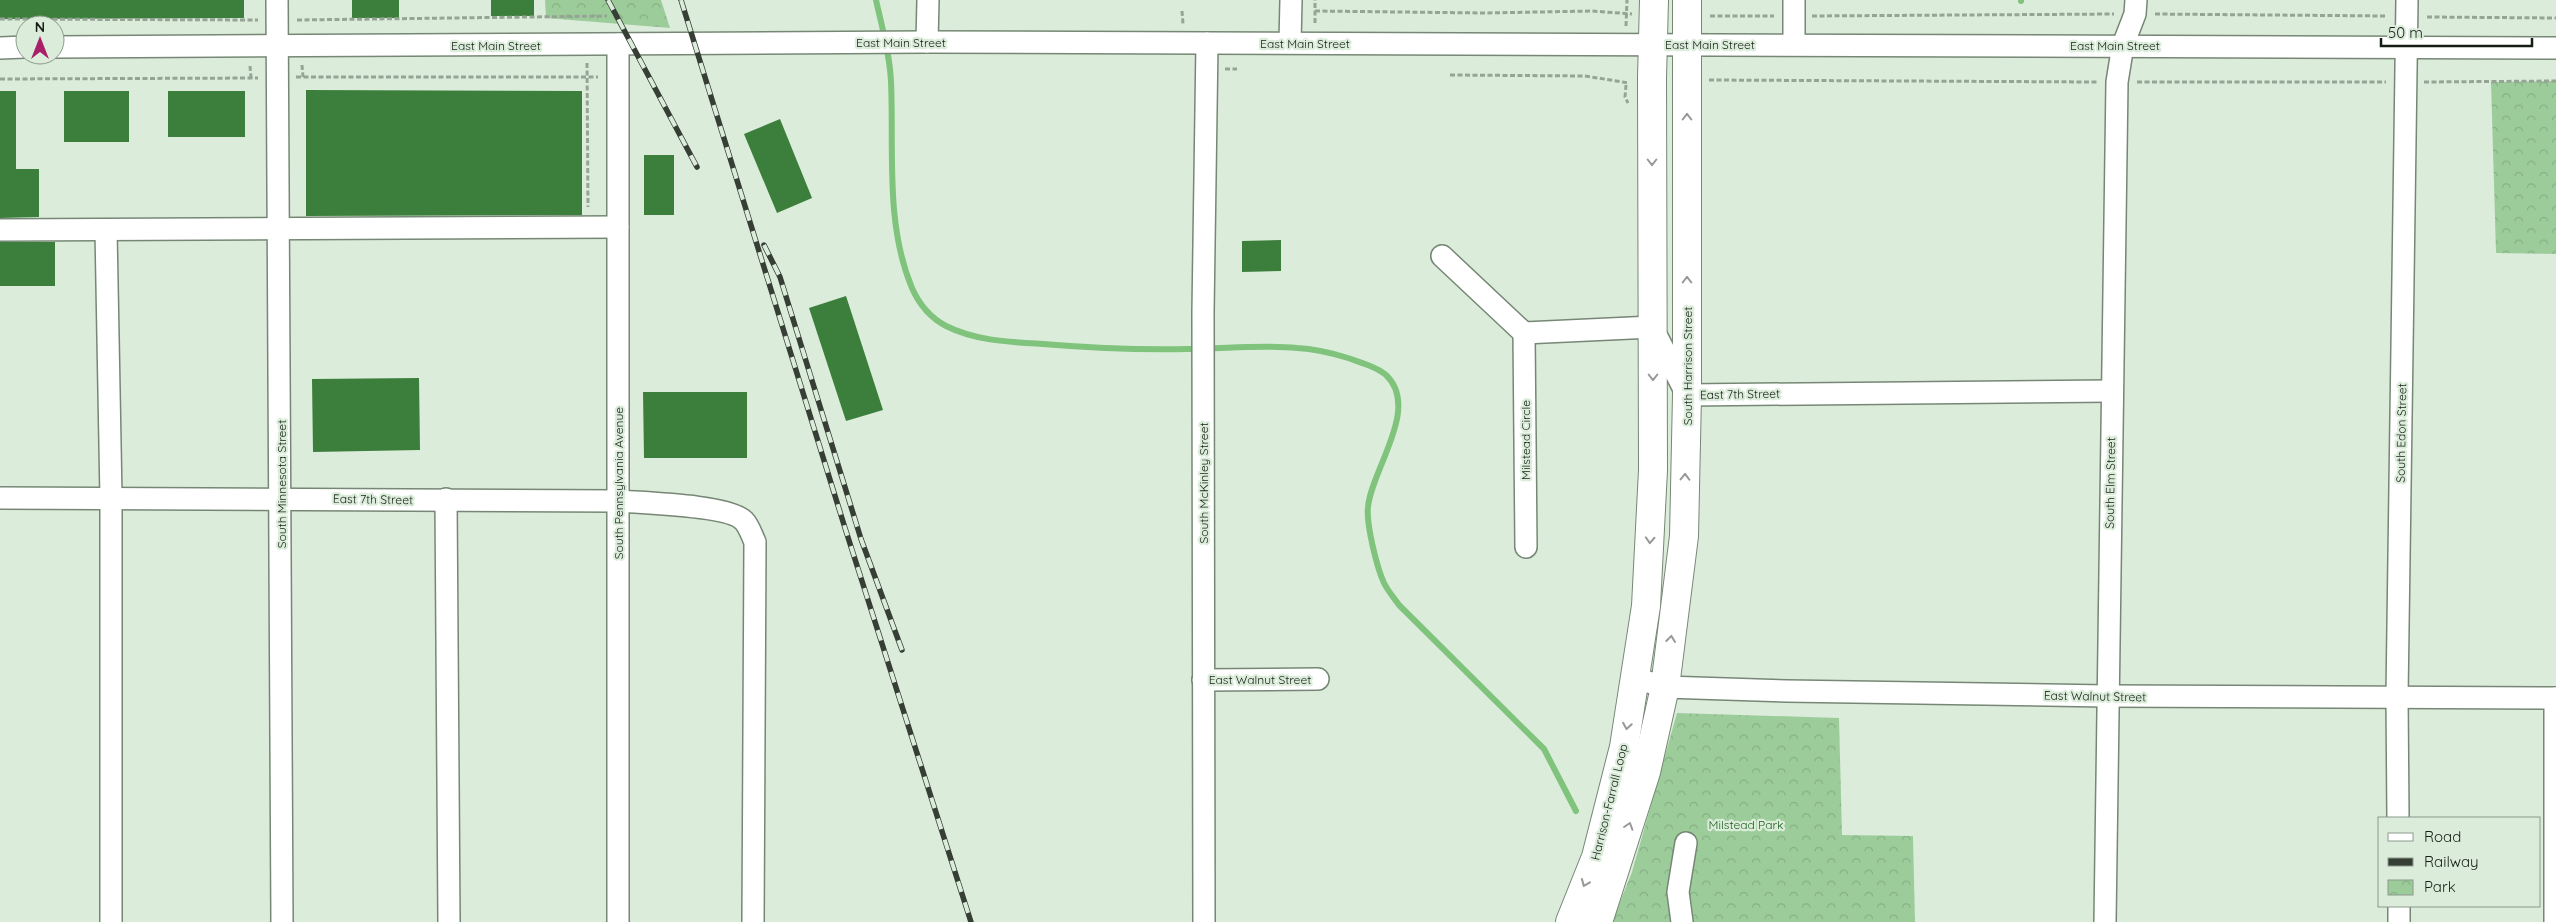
<svg xmlns="http://www.w3.org/2000/svg" width="2556" height="922" font-family="Quicksand,sans-serif">
	<style>
		.park { fill: url(#park-crowns) }
		.lines { fill: none; stroke-linecap: round; stroke-linejoin: round }
		.stream { stroke: #7fc37d; stroke-width: 6 }
		.building { fill: #3c7f3c }
		.minor-casing { stroke: #768775; stroke-width: 24 }
		.major-casing { stroke: #768775; stroke-width: 30 }
		.path { stroke: #96a495; stroke-width: 3; stroke-dasharray: 5 2.5; stroke-linecap: butt }
		.minor { stroke: #fff; stroke-width: 21 }
		.major { stroke: #fff; stroke-width: 28 }
		.rail-casing { stroke: #363e36; stroke-width: 5.5 }
		.rail { stroke: #dbedda; stroke-width: 4; stroke-dasharray: 11; stroke-linecap: butt }
		.oneway { stroke: #969996 }
		.labels { text-anchor: middle; dominant-baseline: central; stroke-width: 4.5; stroke-linejoin: round; paint-order: stroke }
		.street-label { font-size: 12px; fill: #161d16; stroke: #dbedda }
		.park-label { font-size: 12px; fill: #185e1b; stroke: #dbedda }
	</style>
	<defs>
		<pattern id="park-crowns" width="20" height="18" patternUnits="userSpaceOnUse" patternTransform="scale(1.25)"><rect width="20" height="18" fill="#9dcc9b"/><path d="M2 6a3 3 0 1 1 6 0M12 15a3 3 0 1 1 6 0" fill="none" stroke="#86af85"/></pattern>
	</defs>
	<rect width="100%" height="100%" fill="#dbedda"/>
	<g class="park">
		<polygon points="545,0 661,0 670,28 546,18"/>
		<polygon points="2556,81 2556,254 2496,253 2491,82"/>
		<polygon points="1677,713 1839,718 1842,835 1913,836 1915,922 1612,922 1632,872"/>
	</g>
	<g class="lines">
		<g class="stream">
			<path d="M876 0C882 27 890 55 891 82 894 149 885 224 912 288 919 304 931 318 946 326 976 341 1010 342 1043 344 1091 348 1139 350 1188 349 1224 349 1262 344 1297 348 1315 349 1332 353 1348 358 1359 362 1378 367 1386 375 1421 408 1371 470 1368 507 1366 524 1377 568 1384 583 1388 591 1394 598 1399 605L1544 749 1576 811"/>
			<polyline points="2021,0 2021,1"/>
		</g>
	</g>
	<g class="building">
		<polygon points="0,0 244,0 244,18 0,19"/>
		<rect x="352" y="0" width="47" height="18"/>
		<rect x="491" y="0" width="43" height="16"/>
		<polygon points="306,90 582,91 582,215 306,216"/>
		<polygon points="0,91 16,91 16,169 39,169 39,217 0,218"/>
		<rect x="64" y="91" width="65" height="51"/>
		<rect x="168" y="91" width="77" height="46"/>
		<polygon points="780,119 812,198 777,213 744,134"/>
		<rect x="644" y="155" width="30" height="60"/>
		<polygon points="1281,240 1281,271 1242,272 1242,241"/>
		<rect x="0" y="242" width="55" height="44"/>
		<polygon points="846,296 883,410 846,421 809,308"/>
		<polygon points="419,378 420,450 313,452 312,379"/>
		<polygon points="643,392 747,392 747,458 644,458"/>
	</g>
	<g class="lines">
		<defs>
			<g id="minor">
				<polyline points="277,0 282,922"/>
				<polyline points="927,42 928,0"/>
				<polyline points="1290,42 1291,0"/>
				<polyline points="1794,44 1794,0"/>
				<polyline points="55,47 927,42 2556,48"/>
				<polyline points="0,48 25,47"/>
				<polyline points="0,230 618,227"/>
				<polyline points="106,230 111,498 111,922"/>
				<polyline points="1442,256 1524,333 1652,327 1687,395 2111,391"/>
				<polyline points="1524,333 1526,547"/>
				<path d="M0 498 618 501C642 503 730 505 744 521 749 526 752 536 755 542L753 922"/>
				<polyline points="446,499 449,922"/>
				<polyline points="1635,678 1665,687 1787,691 2107,696 2556,698"/>
				<polyline points="1203,680 1318,679"/>
				<polyline points="2398,818 2397,696 2407,0"/>
				<polyline points="2399,906 2399,922"/>
				<polyline points="618,922 618,44"/>
				<polyline points="1204,922 1203,312 1207,43"/>
				<polyline points="1682,922 1678,892 1686,843"/>
				<polyline points="2105,922 2117,82 2123,45 2135,14 2136,0"/>
				<polyline points="2555,922 2555,698"/>
			</g>
			<g id="major">
				<polyline points="1570,922 1596,857 1624,747 1646,606 1653,470 1652,78 1654,0"/>
				<polyline points="1598,922 1646,772 1665,687 1684,536 1687,395 1687,0"/>
			</g>
		</defs>
		<use href="#minor" class="minor-casing"/>
		<use href="#major" class="major-casing"/>
		<g class="path">
			<polyline points="1182,11 1183,24"/>
			<polyline points="1315,11 1485,13 1592,11 1632,14"/>
			<polyline points="2155,14 2386,16"/>
			<polyline points="1710,16 1774,16"/>
			<polyline points="1812,16 2114,14"/>
			<polyline points="2427,17 2556,18"/>
			<polyline points="0,19 258,20"/>
			<polyline points="297,20 607,16"/>
			<polyline points="1315,23 1315,0"/>
			<polyline points="1626,26 1627,0"/>
			<polyline points="587,63 588,207"/>
			<polyline points="302,65 303,77"/>
			<polyline points="250,66 251,78"/>
			<polyline points="1225,69 1237,69"/>
			<polyline points="1450,75 1585,76 1629,83"/>
			<polyline points="296,77 598,77"/>
			<polyline points="0,79 258,78"/>
			<polyline points="1709,80 2098,82"/>
			<polyline points="2137,82 2386,82"/>
			<polyline points="2424,82 2556,81"/>
			<polyline points="1626,85 1625,97 1628,103"/>
		</g>
		<use href="#minor" class="minor"/>
		<use href="#major" class="major"/>
		<defs>
			<g id="rail">
				<polyline points="608,0 697,167"/>
				<polyline points="681,0 845,528 971,922"/>
				<polyline points="764,245 780,277 861,539 902,650"/>
			</g>
		</defs>
		<use href="#rail" class="rail-casing"/>
		<use href="#rail" class="rail"/>
	</g>
	<defs><path id="oneway-chevron" d="M-2-3.5L2.5 0L-2 3.5" fill="none" stroke-width="1.6" stroke-linecap="round" stroke-linejoin="round" transform="scale(1.25)"/></defs>
	<g class="oneway">
		<use href="#oneway-chevron" transform="translate(1687 117) rotate(-90)"/>
		<use href="#oneway-chevron" transform="translate(1652 162) rotate(90)"/>
		<use href="#oneway-chevron" transform="translate(1687 280) rotate(-90)"/>
		<use href="#oneway-chevron" transform="translate(1653 377) rotate(90)"/>
		<use href="#oneway-chevron" transform="translate(1685 477) rotate(-89)"/>
		<use href="#oneway-chevron" transform="translate(1650 540) rotate(93)"/>
		<use href="#oneway-chevron" transform="translate(1671 639) rotate(-83)"/>
		<use href="#oneway-chevron" transform="translate(1627 726) rotate(99)"/>
		<use href="#oneway-chevron" transform="translate(1629 826) rotate(-72)"/>
		<use href="#oneway-chevron" transform="translate(1585 883) rotate(112)"/>
	</g>
	<g class="labels">
		<g class="street-label">
			<text x="901" y="42">East Main Street</text>
			<text x="1305" y="43">East Main Street</text>
			<text x="1710" y="44">East Main Street</text>
			<text x="496" y="45">East Main Street</text>
			<text x="2115" y="45">East Main Street</text>
			<text transform="translate(1687 366) rotate(-90)">South Harrison Street</text>
			<text transform="translate(1740 394) rotate(-1)">East 7th Street</text>
			<text transform="translate(2401 433) rotate(-89)">South Edon Street</text>
			<text transform="translate(1525 440) rotate(-90)">Milstead Circle</text>
			<text transform="translate(618 483) rotate(-90)">South Pennsylvania Avenue</text>
			<text transform="translate(1203 483) rotate(-90)">South McKinley Street</text>
			<text transform="translate(2110 483) rotate(-89)">South Elm Street</text>
			<text transform="translate(281 484) rotate(-90)">South Minnesota Street</text>
			<text transform="translate(373 499) rotate(1)">East 7th Street</text>
			<text x="1260" y="679">East Walnut Street</text>
			<text transform="translate(2095 696) rotate(1)">East Walnut Street</text>
			<text transform="translate(1609 802) rotate(-76)">Harrison-Farrall Loop</text>
		</g>
		<g class="park-label">
			<text x="1746" y="824">Milstead Park</text>
		</g>
	</g>
	<rect x="2378" y="817" width="162" height="90" fill="#dbedda" stroke="#8c9a8c"/>
	<rect x="2388" y="833" width="25" height="8" fill="#ffffff" stroke="#8c9a8c"/>
	<text x="2424" y="842" font-size="15" fill="#161d16">Road</text>
	<rect x="2388" y="858" width="25" height="8" fill="#363e36" stroke="#8c9a8c"/>
	<text x="2424" y="867" font-size="15" fill="#161d16">Railway</text>
	<rect x="2388" y="880" width="25" height="15" fill="url(#park-crowns)" stroke="#8c9a8c"/>
	<text x="2424" y="892" font-size="15" fill="#161d16">Park</text>
	<g transform="translate(40 40)"><circle r="24" fill="#dbedda" stroke="#8c9a8c"/>
	<path d="M0-4L9 19L0 12L-9 19Z" fill="#a72068"/>
	<text y="-8" font-size="14" font-weight="bold" text-anchor="middle" fill="#161d16">N</text>
	</g>
	<path d="M2381 38v8h151v-8" fill="none" stroke="#161d16" stroke-width="2.5"/>
	<text x="2388" y="38" font-size="15" fill="#161d16" stroke="#dbedda" stroke-width="4" paint-order="stroke">50 m</text>
</svg>
